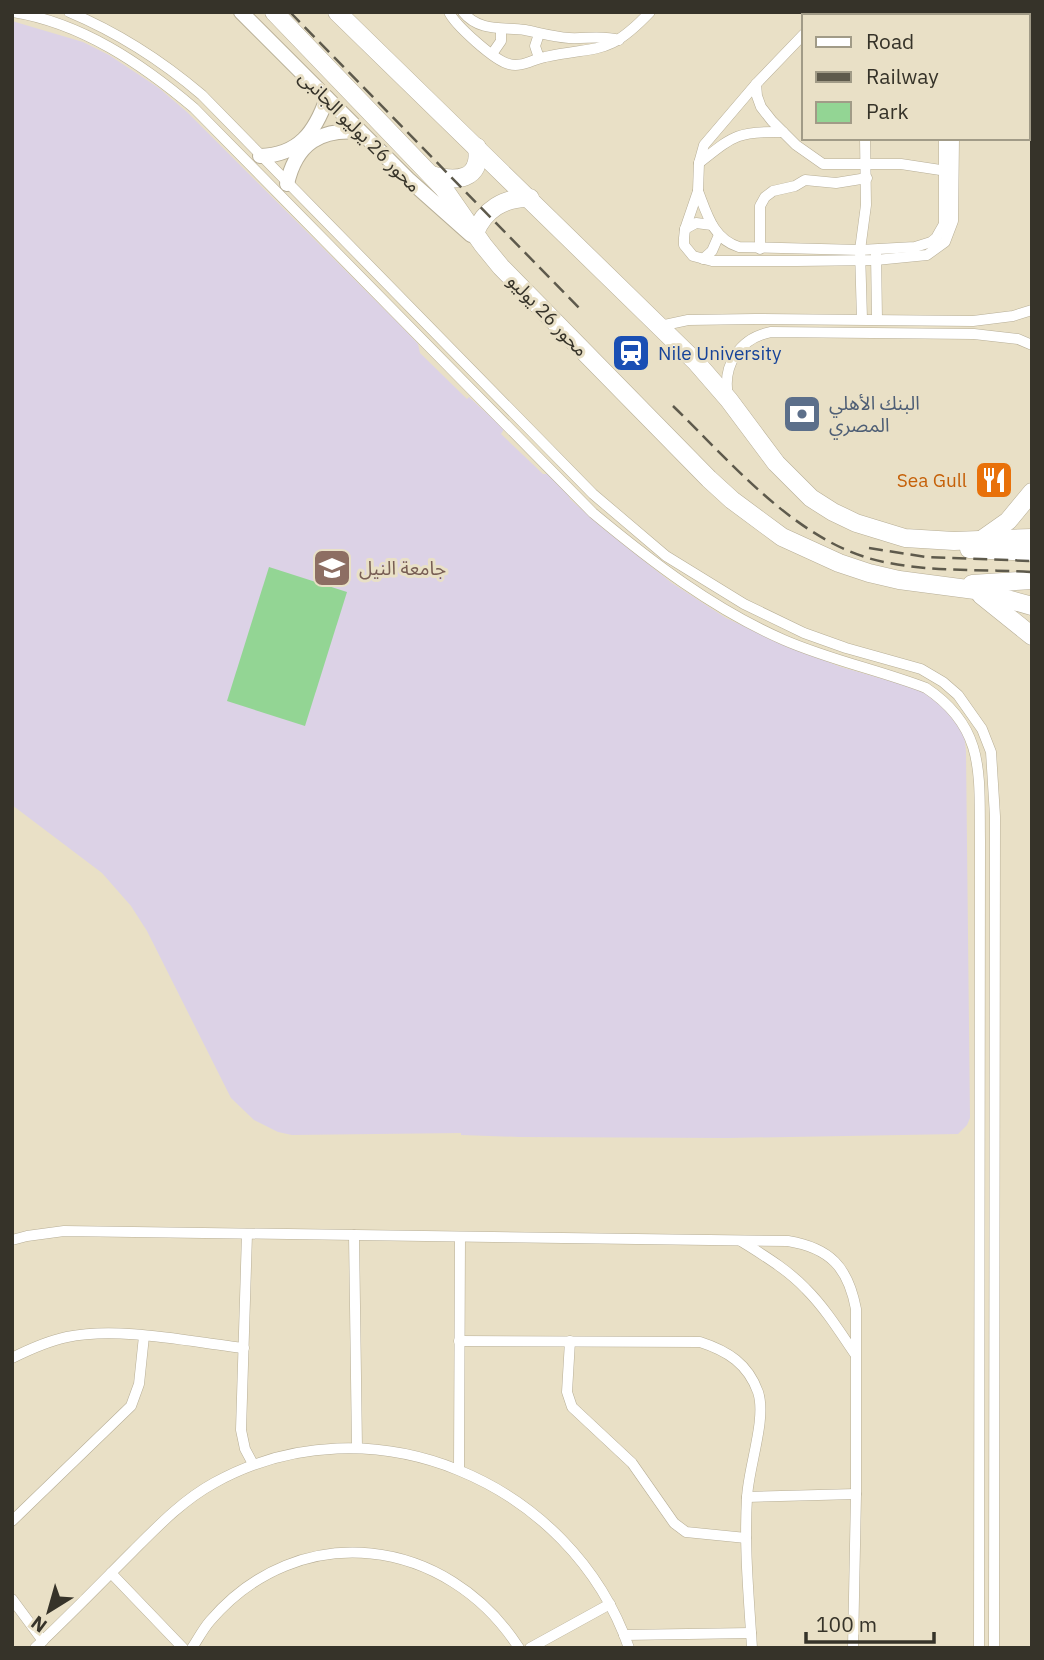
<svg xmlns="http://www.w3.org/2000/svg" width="1044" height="1660" font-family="'IBM Plex Sans','Noto Sans Arabic',sans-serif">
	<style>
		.education { fill: #dcd2e6 }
		.green { fill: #93d594 }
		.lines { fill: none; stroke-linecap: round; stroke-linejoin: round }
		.street-casing { stroke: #b7ae96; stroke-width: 11 }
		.secondary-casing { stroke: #b7ae96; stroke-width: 16 }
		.highway-casing { stroke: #b7ae96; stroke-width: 19 }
		.street { stroke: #fff; stroke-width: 10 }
		.secondary { stroke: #fff; stroke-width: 14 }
		.highway { stroke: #fff; stroke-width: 18 }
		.rail { stroke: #5e5a4c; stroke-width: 2.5; stroke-dasharray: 14 7; stroke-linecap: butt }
		.labels { text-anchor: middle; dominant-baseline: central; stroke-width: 6; stroke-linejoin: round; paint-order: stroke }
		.street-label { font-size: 19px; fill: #363329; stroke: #e9e0c6 }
		.transit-label { font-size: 19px; fill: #164399; stroke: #e9e0c6; text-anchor: start }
		.service-label { font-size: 19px; fill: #4e5e75; stroke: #e9e0c6; text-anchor: start }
		.food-label { font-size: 19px; fill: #c56008; stroke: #e9e0c6; text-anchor: end }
		.education-label { font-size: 19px; fill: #785e54; stroke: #e9e0c6; text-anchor: start }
	</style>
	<rect width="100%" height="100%" fill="#e9e0c6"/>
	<polygon class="education" points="12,21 83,42 109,55 159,88 187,112 401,326 418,344 420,353 467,399 469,397 504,429 501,434 543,474 547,474 568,493 570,499 604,529 672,583 726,618 776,641 841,667 922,690 951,714 964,734 966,751 970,1118 967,1125 958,1134 728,1138 519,1137 461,1135 461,1133 292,1135 278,1132 254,1120 231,1098 147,931 131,906 102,873 12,805"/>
	<polygon class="green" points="269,567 347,592 305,726 227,701"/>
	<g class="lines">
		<defs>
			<g id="street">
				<path d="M13 12C82 23 142 64 194 108L593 513C652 562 713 609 784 640 830 660 879 670 926 688 986 728 979 775 980 840L979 1648"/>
				<path d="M69 12C119 33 161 60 202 95L593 494 666 556 744 604 804 633 846 648 921 669 943 682 958 695 982 729 991 752 995 816 994 1648"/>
				<path d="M449 12C455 25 495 61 509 64 521 68 533 59 545 57 600 45 607 57 650 12"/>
				<path d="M463 12C479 32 503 27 525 30 540 33 554 37 569 38 586 39 602 35 619 40"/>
				<polyline points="826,12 831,14 837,12"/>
				<polyline points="866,12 866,16"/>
				<polyline points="945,12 945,16"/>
				<polyline points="958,16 958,12"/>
				<polyline points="804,34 756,84 704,145 699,163 698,191 685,229 684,238 684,245 693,256 712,261 797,261 876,260 927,255 945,242 953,221 954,138"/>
				<polyline points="492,54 501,41 501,29"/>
				<polyline points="539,58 535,46 539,34"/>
				<polyline points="756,84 757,96 761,107 772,121 796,145 823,164 901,164 947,171"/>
				<path d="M699 163C733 136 737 131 783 132"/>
				<path d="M698 191C707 214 713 239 739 247L860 250 915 247 931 242 936 238 944 224V138"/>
				<polyline points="685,229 696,223 712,225"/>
				<polyline points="760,249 760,206 765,197 773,191 795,186 805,180 836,183 867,178"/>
				<polyline points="876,253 877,319"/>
				<polyline points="703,259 712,251 719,235"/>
				<polyline points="862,319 860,250 866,205 865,138"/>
				<polyline points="660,326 688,320 755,319 973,321 1013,316 1032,310"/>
				<path d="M728 396C722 365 740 338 771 332L974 334 1018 339 1032 345"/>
				<polyline points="247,1234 241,1430 245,1449 253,1464"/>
				<polyline points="354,1235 357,1448"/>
				<path d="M12 1240 27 1236 64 1231 788 1241C830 1248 848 1267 856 1309V1494L853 1648"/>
				<path d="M741 1241C763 1255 787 1269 806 1289 825 1308 840 1332 855 1354"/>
				<path d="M459 1341 700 1342C728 1351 748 1364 758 1392 767 1419 748 1468 747 1498 744 1548 749 1598 752 1648"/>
				<polyline points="570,1341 567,1392 572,1407 632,1463 674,1523 686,1532 746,1538"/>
				<path d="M12 1358C30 1349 48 1341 67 1337 119 1326 191 1342 244 1348"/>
				<polyline points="459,1469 460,1237"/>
				<polyline points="747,1497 856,1494"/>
				<polyline points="12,1521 131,1406 139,1384 144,1336"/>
				<polyline points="111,1573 183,1648"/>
				<polyline points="12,1599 43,1641"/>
				<polyline points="624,1635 751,1633"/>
				<path d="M35 1648C69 1616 101 1583 133 1551 158 1526 183 1500 214 1483 371 1396 571 1481 629 1648"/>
				<path d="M192 1648C198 1639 203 1629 210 1621 299 1517 447 1536 519 1648"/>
				<polyline points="530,1648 610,1604"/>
			</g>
			<g id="secondary">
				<polyline points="241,12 408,179 471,235"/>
				<path d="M260 156C299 155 315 132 327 98"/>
				<path d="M287 184C296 143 321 128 360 132"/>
			</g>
			<g id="highway">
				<polyline points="274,12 444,189 483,245 501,267 709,479 732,500 782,537 839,563 869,573 899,580 975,590 1032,606"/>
				<polyline points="337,12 696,362 729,400 776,463 811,498 833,512 856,523 905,538 954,541 1032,538"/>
				<path d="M431 175C456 182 482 181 477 147"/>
				<path d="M475 233C484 210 504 197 530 198"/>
				<polyline points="981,540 1008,521 1032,492"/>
				<polyline points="969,549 1032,552"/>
				<polyline points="972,584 1032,580"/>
				<polyline points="981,595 1032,636"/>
			</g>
		</defs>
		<use href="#street" class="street-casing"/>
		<use href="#secondary" class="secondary-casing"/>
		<use href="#highway" class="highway-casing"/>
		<use href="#street" class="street"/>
		<use href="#secondary" class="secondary"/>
		<use href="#highway" class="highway"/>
		<g class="rail">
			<polyline points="290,12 581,310"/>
			<path d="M673 406C734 465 802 548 889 563 935 572 984 569 1032 572"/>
			<polyline points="869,548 926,557 1032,561"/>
		</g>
	</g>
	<defs>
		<symbol id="station-square" viewBox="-11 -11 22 22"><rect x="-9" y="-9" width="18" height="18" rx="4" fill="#1a4fb4" stroke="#e9e0c6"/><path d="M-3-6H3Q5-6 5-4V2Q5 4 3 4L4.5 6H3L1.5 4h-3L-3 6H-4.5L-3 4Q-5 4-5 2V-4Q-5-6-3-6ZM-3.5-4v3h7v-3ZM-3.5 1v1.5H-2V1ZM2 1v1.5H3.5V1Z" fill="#fff"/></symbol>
		<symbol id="bank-square" viewBox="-11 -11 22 22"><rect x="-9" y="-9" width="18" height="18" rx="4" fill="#5c6f8a" stroke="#e9e0c6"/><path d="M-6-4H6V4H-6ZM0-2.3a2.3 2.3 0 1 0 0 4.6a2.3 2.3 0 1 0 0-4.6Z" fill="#fff"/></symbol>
		<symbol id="restaurant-square" viewBox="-11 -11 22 22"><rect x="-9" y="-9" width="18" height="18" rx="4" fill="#e8710a" stroke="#e9e0c6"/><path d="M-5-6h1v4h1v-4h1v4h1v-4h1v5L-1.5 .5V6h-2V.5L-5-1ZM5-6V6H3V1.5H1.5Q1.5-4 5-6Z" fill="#fff"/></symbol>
		<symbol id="university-square" viewBox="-11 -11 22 22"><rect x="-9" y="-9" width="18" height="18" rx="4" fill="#8d6e63" stroke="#e9e0c6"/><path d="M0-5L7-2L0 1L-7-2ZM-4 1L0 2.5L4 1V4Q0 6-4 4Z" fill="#fff"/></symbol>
	</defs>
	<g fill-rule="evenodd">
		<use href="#station-square" x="609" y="331" width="44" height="44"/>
		<use href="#bank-square" x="780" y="392" width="44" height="44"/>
		<use href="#restaurant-square" x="972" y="458" width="44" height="44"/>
		<use href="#university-square" x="310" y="546" width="44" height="44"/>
	</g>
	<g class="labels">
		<g class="street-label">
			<text transform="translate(360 131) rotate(45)">محور 26 يوليو الجانبى</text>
			<text transform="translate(548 315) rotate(46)">محور 26 يوليو</text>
		</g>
		<g class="transit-label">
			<text x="658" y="353">Nile University</text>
		</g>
		<g class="service-label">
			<text x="829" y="403">البنك الأهلي<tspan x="829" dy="22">المصري</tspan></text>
		</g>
		<g class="food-label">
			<text x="967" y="480">Sea Gull</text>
		</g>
		<g class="education-label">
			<text x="359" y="568">جامعة النيل</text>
		</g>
	</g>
	<rect width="1044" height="1660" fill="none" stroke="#363329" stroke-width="28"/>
	<rect x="802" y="14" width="228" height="126" fill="#e9e0c6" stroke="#a19b87" stroke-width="2"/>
	<rect x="816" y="37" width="35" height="10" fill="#ffffff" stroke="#a19b87" stroke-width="2"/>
	<text x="866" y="49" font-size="21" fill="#363329">Road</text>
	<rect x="816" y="72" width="35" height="10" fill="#5e5a4c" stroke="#a19b87" stroke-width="2"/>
	<text x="866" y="84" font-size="21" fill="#363329">Railway</text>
	<rect x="816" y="102" width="35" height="21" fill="#93d594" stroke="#a19b87" stroke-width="2"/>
	<text x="866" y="119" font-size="21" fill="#363329">Park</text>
	<g transform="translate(49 1611) rotate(217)" stroke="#e9e0c6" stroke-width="5" paint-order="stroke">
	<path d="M0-5L12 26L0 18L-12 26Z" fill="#363329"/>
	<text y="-10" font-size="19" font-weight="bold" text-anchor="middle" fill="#363329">N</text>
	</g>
	<path d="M806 1632v10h128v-10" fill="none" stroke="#363329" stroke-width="3.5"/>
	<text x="816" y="1632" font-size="21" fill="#363329" stroke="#e9e0c6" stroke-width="5" paint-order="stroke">100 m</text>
</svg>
